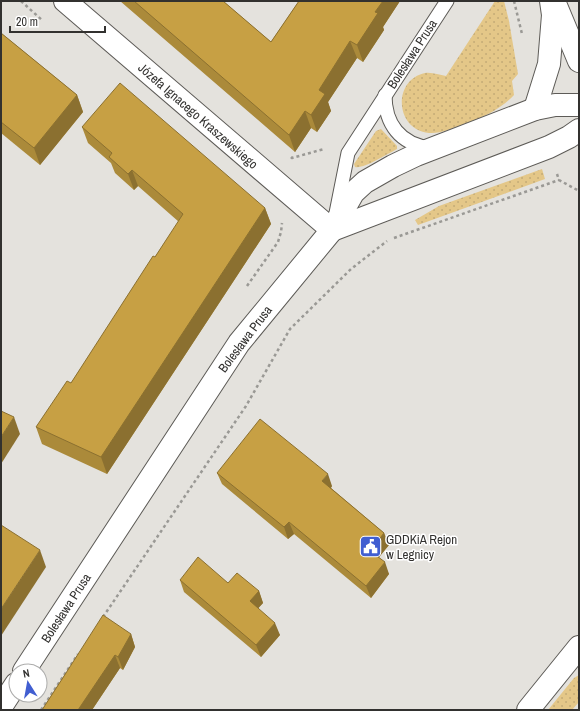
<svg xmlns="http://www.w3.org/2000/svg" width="580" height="711" font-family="'Archivo Narrow',sans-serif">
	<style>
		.grass { fill: url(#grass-dots) }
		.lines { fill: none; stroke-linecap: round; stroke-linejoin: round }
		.service-casing { stroke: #5d5b57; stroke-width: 15 }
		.minor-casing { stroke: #5d5b57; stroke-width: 24 }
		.tertiary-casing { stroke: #5d5b57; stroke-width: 24 }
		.secondary-casing { stroke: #5d5b57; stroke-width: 24 }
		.path { stroke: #9a9995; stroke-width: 2.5; stroke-dasharray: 3 3; stroke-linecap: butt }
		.service { stroke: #fff; stroke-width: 13 }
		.minor { stroke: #fff; stroke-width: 22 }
		.tertiary { stroke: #fff; stroke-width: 22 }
		.secondary { stroke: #fff; stroke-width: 22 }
		.wall { fill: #ab8a3a }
		.shaded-wall { fill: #8b7030 }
		.building { fill: #c7a044; stroke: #8b7030 }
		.labels { text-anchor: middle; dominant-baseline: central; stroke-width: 3; stroke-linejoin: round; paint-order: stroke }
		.street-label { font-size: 13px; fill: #32312f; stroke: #fff }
		.poi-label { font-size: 13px; fill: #32312f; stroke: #fff; text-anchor: start }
	</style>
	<defs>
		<pattern id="grass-dots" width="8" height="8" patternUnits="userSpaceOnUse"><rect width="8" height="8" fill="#e4c788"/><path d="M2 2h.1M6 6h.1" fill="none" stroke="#c4ab76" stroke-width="1.8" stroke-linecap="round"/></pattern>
	</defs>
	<rect width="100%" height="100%" fill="#e4e2dd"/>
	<g class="grass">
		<path d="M495 1H504L509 21 518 74 512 81 514 95C501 109 482 118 464 124 453 128 440 134 429 133 395 130 392 80 425 73 432 72 439 75 446 76Z"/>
		<path d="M381 129 397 146V149C387 154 364 169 355 167L354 164 376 131Z"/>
		<polygon points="542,169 545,179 418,225 415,220 439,206"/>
		<polygon points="579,675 579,702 572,710 548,710 574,678"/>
	</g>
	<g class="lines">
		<defs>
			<g id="service">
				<path d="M385 95C385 124 400 144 430 148"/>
				<polyline points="336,213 348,153 447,1"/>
			</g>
			<g id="minor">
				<polyline points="65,1 332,230"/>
				<polyline points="528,710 579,647"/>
			</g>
			<g id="tertiary">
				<polyline points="535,109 549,64 553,15 551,1"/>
				<polyline points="332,230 549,147 569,137 579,130"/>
				<polyline points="24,671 239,343 332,230 353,193 365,182 393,166 416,155 535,109 555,105 579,105"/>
				<polyline points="1,707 16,684"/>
			</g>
			<polyline id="secondary" points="554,1 579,61"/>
		</defs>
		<use href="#service" class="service-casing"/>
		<use href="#minor" class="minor-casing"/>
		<use href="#tertiary" class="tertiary-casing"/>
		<use href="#secondary" class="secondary-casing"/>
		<g class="path">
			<polyline points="21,1 43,21"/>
			<polyline points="514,1 522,34"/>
			<polyline points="291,157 292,158 324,149"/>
			<polyline points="557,174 559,180 579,191"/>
			<polyline points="394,238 559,180"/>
			<polyline points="247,286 278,242 281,232 282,223"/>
			<polyline points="103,617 246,406 290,329 351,269 387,241"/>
			<polyline points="41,710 78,654"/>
		</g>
		<use href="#service" class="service"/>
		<use href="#minor" class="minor"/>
		<use href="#tertiary" class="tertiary"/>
		<use href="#secondary" class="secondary"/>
	</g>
	<g class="wall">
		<polygon points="120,1 223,1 271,42 299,1 400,1 383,27 384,30 363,62 357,58 328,102 331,111 317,132 311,128 295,152"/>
		<polygon points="1,33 77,95 83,112 40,165 1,133"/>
		<polygon points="82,127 265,208 271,224 107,474 42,444 36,427 71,383 155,257 179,222 138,186 134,190 115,173 111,163 88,143"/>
		<polygon points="217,473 332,486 331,488 384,533 389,545 379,557 389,574 371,598 294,534 288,539 222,484"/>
		<polygon points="180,580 228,583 259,591 263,603 258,608 280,635 261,657 184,592"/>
		<polygon points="131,634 135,647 123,670 120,668 92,710 42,710 66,673"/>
	</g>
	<g class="shaded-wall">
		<polygon points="383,1 400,1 383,27 384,30 363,62 357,45 375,12"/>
		<polygon points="350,41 357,58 328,102 331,111 317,132 311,115 319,90"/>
		<polygon points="77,95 83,112 40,165 34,148"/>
		<polygon points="305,111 311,128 295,152 289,135"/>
		<polygon points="132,170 138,186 134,190 128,174"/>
		<polygon points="265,208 271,224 107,474 101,457"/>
		<polygon points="14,417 20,434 1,464 1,437"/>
		<polygon points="328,474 332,486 327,493 322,481"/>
		<polygon points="289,522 294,534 288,539 284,527"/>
		<polygon points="384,533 389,545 375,562 370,551"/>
		<polygon points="40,550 46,567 1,636 1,609"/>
		<polygon points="385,562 389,574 371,598 366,586"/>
		<polygon points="259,591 263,603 254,613 250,601"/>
		<polygon points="275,623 280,635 261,657 256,645"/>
		<polygon points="131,634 135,647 123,670 118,657"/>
		<polygon points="115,655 120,668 92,710 78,710"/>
	</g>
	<g class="building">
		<polygon points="134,1 223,1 271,42 299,1 383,1 375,12 378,13 357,45 350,41 319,90 325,94 311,115 305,111 289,135"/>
		<polygon points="1,33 77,95 34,148 1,122"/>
		<polygon points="120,83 265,208 101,457 36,427 67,381 71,383 153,256 155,257 183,214 132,170 128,174 109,157 112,153 82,127"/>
		<polygon points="1,411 14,417 1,437"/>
		<polygon points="260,419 328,474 322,481 384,533 370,551 385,562 366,586 289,522 284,527 217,473"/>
		<polygon points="1,525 40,550 1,609"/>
		<polygon points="198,557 228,583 237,573 259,591 250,601 275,623 256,645 180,580"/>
		<polygon points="103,615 131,634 118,657 115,655 78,710 42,710 66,673"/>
	</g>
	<defs>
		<symbol id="civic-square" viewBox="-11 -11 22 22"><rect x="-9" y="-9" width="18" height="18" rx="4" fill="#415ed1" stroke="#fff"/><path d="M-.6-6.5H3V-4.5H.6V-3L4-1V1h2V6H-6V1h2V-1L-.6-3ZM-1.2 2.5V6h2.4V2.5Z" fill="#fff"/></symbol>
	</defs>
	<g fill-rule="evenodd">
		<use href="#civic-square" x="358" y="534" width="25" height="25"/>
	</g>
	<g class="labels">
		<g class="street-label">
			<text transform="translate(412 54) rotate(-57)">Bolesława Prusa</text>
			<text transform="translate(198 116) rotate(41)">Józefa Ignacego Kraszewskiego</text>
			<text transform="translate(245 339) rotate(-53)">Bolesława Prusa</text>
			<text transform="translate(66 608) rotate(-57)">Bolesława Prusa</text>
		</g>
		<g class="poi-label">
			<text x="386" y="539">GDDKiA Rejon<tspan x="386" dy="15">w Legnicy</tspan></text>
		</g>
	</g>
	<rect width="580" height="711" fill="none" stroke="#32312f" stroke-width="4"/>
	<g transform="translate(28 683) rotate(349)"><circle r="19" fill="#ffffff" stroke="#adadac"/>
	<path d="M0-3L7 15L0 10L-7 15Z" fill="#415ed1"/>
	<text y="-6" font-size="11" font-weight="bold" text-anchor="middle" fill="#32312f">N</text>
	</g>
	<path d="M10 26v6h95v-6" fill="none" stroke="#32312f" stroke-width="2"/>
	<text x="16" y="26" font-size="12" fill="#32312f" stroke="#ffffff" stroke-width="3" paint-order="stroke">20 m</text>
</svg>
